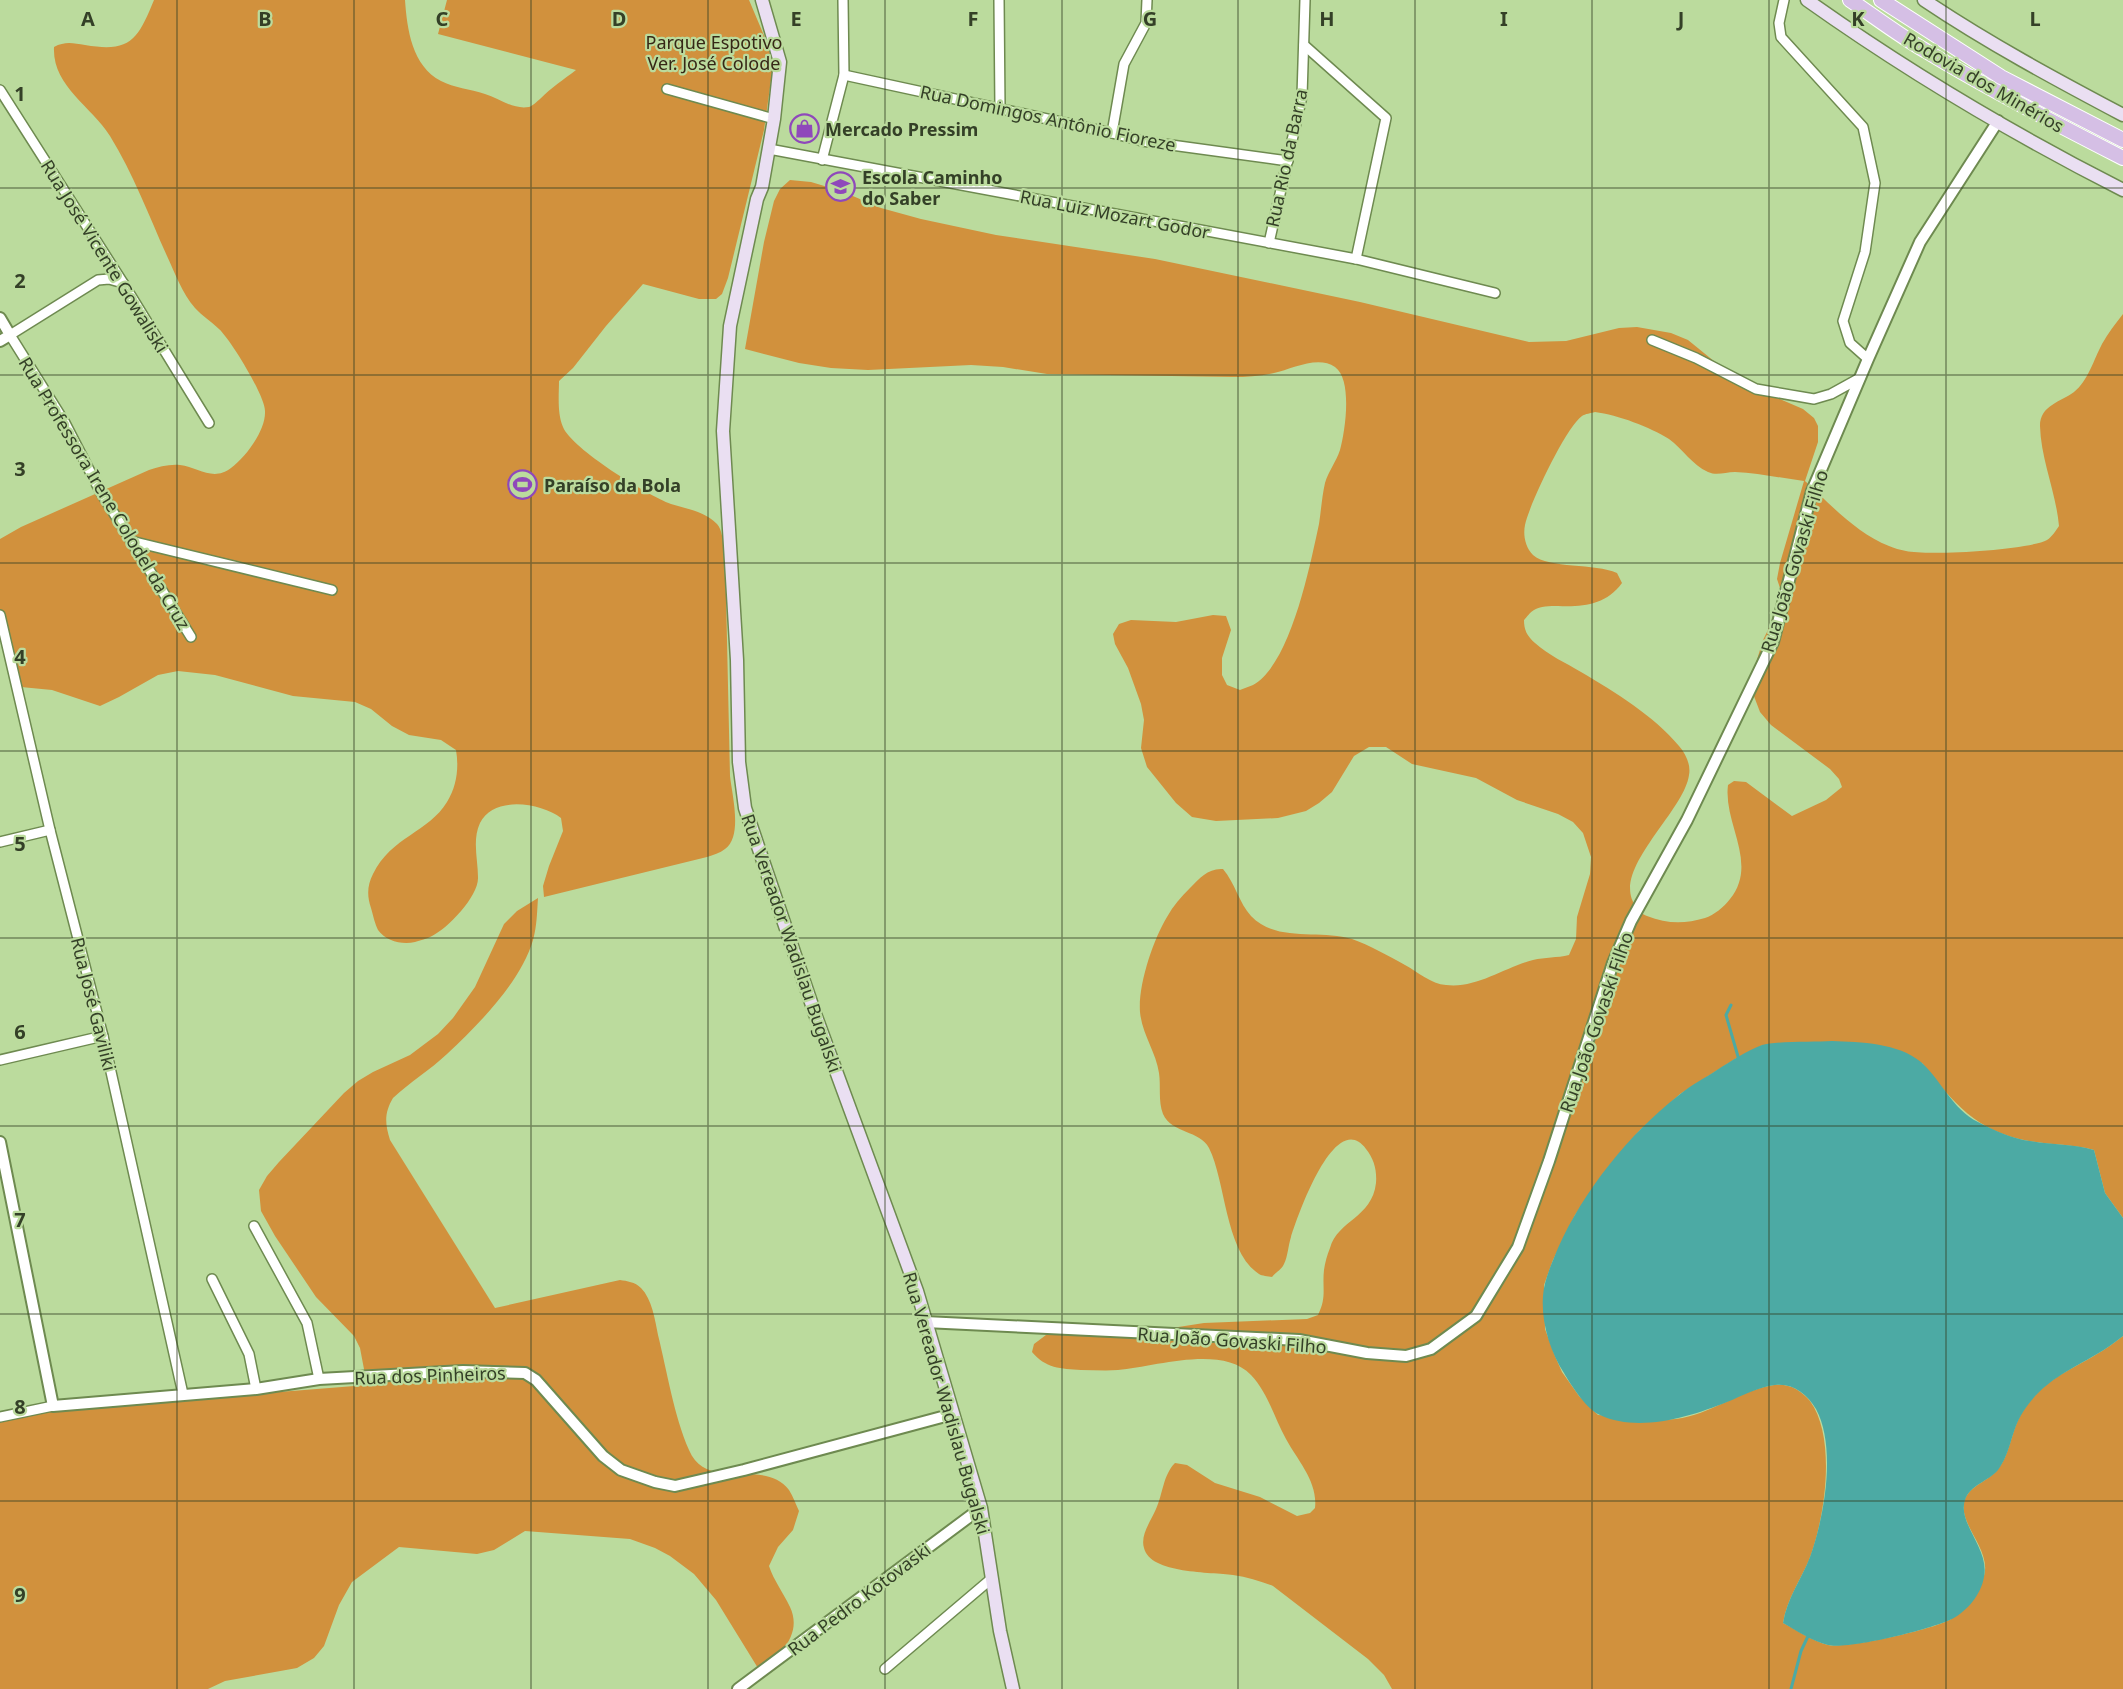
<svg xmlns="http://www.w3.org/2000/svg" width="2123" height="1689" font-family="'Noto Sans',sans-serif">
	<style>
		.green { fill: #d1913d; fill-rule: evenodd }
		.water { fill: #4caaa4 }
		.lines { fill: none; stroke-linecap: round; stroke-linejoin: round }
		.stream { stroke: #4caaa4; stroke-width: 3 }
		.minor-casing { stroke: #6e8a50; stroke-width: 12 }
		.tertiary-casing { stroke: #6e8a50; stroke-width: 14 }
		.secondary-casing { stroke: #6e8a50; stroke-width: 15 }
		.primary-casing { stroke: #fff; stroke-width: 16 }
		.minor { stroke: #fff; stroke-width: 9 }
		.tertiary { stroke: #fff; stroke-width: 10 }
		.secondary { stroke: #eadff2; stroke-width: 12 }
		.primary { stroke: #d5bfe5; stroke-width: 14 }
		.grid { fill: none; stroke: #344027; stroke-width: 1.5; stroke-opacity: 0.55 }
		.labels { text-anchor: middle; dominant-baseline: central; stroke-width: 4.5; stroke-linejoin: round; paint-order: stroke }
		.park-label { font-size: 18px; fill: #362716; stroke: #bbdb9d }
		.street-label { font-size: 18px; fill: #344027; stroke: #bbdb9d }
		.poi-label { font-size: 18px; font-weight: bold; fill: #344027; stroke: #bbdb9d; text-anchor: start }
		.grid-label { font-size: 20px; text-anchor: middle; font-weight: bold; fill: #344027; stroke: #bbdb9d; stroke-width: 4.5; stroke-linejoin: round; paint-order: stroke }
	</style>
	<rect width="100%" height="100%" fill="#bbdb9d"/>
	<g class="green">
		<path d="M154 0H405C407 29 412 66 441 81 454 88 470 89 485 94 499 98 513 110 529 107 533 106 537 101 540 99 552 87 563 80 576 70L438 34 447 0H749L768 45 773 66 764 130 728 278 722 294 716 299H699L643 284 606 326 573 368 559 381C559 395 557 413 563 427 572 449 647 495 671 504 687 509 704 511 717 524 722 529 723 542 725 550L730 776C732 795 743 836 725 849 720 853 713 855 707 857L544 897 543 886 549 866 563 831 561 818C541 803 494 795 480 823 472 840 478 860 478 877 479 896 448 928 432 936 427 939 420 940 415 942 402 945 386 941 378 930 375 924 373 915 371 908 367 896 367 886 373 874 391 837 429 832 447 802 457 786 459 767 456 750L441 740 409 735 392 726 371 709 355 702 293 696 215 675 178 671 158 675 119 697 100 706 52 690 21 687 0 611V539L21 527 149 470C159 467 169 464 180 465 198 467 213 482 231 468 246 457 266 430 265 411 265 396 231 340 219 329 211 321 202 316 195 308 182 293 175 273 167 256 149 216 133 173 110 136 91 106 52 86 54 47 65 41 73 43 85 45 131 53 138 39 154 0Z"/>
		<path d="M790 180 811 182 841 191 881 208 921 219 996 235 1155 259 1360 302 1529 342 1566 341 1619 328 1637 327 1671 333 1688 340 1731 375 1747 385 1803 409 1814 418 1818 426V442L1805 481C1830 504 1856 533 1889 546 1894 548 1900 550 1906 551 1928 556 2029 550 2047 540 2052 537 2056 530 2059 526 2056 492 2041 460 2040 426 2040 405 2061 402 2074 392 2088 381 2094 359 2102 344 2108 333 2116 323 2123 314V1218L2105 1193 2094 1150C2072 1144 2051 1145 2029 1141 1975 1131 1954 1103 1922 1063L1763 1045 1735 1059 1680 1094 1640 1130 1609 1166 1575 1215 1553 1260 1544 1285 1545 1329 1555 1356 1562 1372 1579 1396 1598 1415C1616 1416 1635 1417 1653 1418 1660 1419 1668 1420 1676 1419 1710 1415 1740 1390 1774 1385 1789 1383 1801 1390 1810 1401 1837 1438 1825 1519 1809 1560 1800 1581 1787 1599 1783 1623 1797 1630 1812 1641 1828 1645 1845 1649 1936 1629 1951 1619 1955 1617 1983 1580 1984 1576 1992 1549 1956 1523 1965 1499 1971 1485 1989 1481 1998 1469 2011 1453 2011 1429 2023 1411 2044 1379 2066 1373 2097 1354 2106 1349 2115 1342 2123 1336V1689H1392L1384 1675 1368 1659 1273 1586C1260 1581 1247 1577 1233 1575 1212 1572 1150 1574 1144 1548 1140 1535 1151 1521 1156 1509 1163 1494 1163 1475 1175 1463L1187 1465 1215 1483 1260 1497 1297 1516 1310 1513 1315 1508C1318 1482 1298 1461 1286 1439 1274 1417 1268 1393 1251 1375 1222 1344 1154 1367 1118 1370 1106 1371 1093 1370 1081 1370 1061 1369 1045 1368 1032 1352L1034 1344 1046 1335 1063 1331 1159 1330 1204 1323 1307 1319 1318 1315C1327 1297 1322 1288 1324 1270 1325 1263 1327 1255 1330 1248 1338 1220 1372 1218 1376 1183 1377 1170 1374 1159 1366 1149 1335 1107 1297 1218 1291 1237 1288 1246 1288 1256 1284 1264 1282 1269 1275 1273 1272 1277 1268 1276 1262 1276 1259 1274 1225 1252 1226 1182 1209 1148 1200 1130 1172 1134 1163 1114 1158 1101 1161 1086 1159 1073 1156 1052 1142 1034 1140 1012 1138 985 1153 940 1167 917 1173 906 1181 897 1190 888 1200 878 1208 868 1223 869 1235 883 1239 903 1251 916 1277 943 1319 929 1352 939 1369 945 1389 956 1405 965 1418 972 1431 984 1446 985 1476 989 1505 967 1533 960 1545 957 1557 958 1569 955L1576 939 1577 917 1590 874 1591 857 1583 833 1573 822 1558 814 1517 800 1476 778 1412 764 1386 747H1369L1354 756 1332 792 1319 803 1306 811 1278 818 1216 821 1192 817 1176 803 1147 767 1141 748 1144 720 1141 704 1128 668 1115 644 1113 634 1119 624 1131 620 1176 622 1213 615 1226 616 1231 630 1222 658V675L1227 685 1240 690C1244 688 1249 687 1253 685 1291 664 1310 565 1319 524 1321 511 1322 496 1325 483 1328 472 1336 462 1340 450 1345 432 1353 380 1335 367 1318 355 1292 369 1274 373 1260 376 1247 377 1233 377L1047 374 1003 367 971 365 868 370 831 368 799 363 745 349 764 242 774 201 780 189ZM1595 412C1618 415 1650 427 1669 439 1683 449 1692 465 1708 472 1717 476 1725 472 1735 472 1758 473 1781 478 1804 481L1780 563 1777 579 1781 591 1773 620 1763 640 1752 676V691L1760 712 1771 725 1830 769 1839 779 1842 787 1826 800 1792 816 1746 782 1734 781 1728 785C1723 824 1759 863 1730 899 1724 907 1714 915 1705 918 1685 924 1667 924 1647 916 1642 914 1640 912 1637 908 1607 872 1684 813 1689 775 1691 765 1686 754 1679 746 1654 716 1615 692 1581 672 1566 663 1548 655 1535 643 1527 636 1524 630 1524 620 1527 617 1530 612 1534 610 1540 606 1550 606 1558 606 1583 607 1606 605 1622 583L1617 573C1595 563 1549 569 1533 555 1525 547 1523 535 1525 525 1529 505 1566 427 1582 416 1585 414 1591 413 1595 412Z"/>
		<path d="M538 898C537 912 537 926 533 940 521 982 478 1025 447 1054 430 1070 410 1082 393 1098 384 1113 385 1124 390 1140L495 1308 620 1280C627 1281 635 1282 641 1288 652 1299 655 1320 658 1335 667 1371 674 1416 689 1450 707 1493 764 1457 789 1490 793 1496 796 1505 799 1511L793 1530 778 1547 769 1566C774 1581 783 1592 790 1607 803 1635 779 1655 761 1673L716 1600 694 1574 670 1556 655 1548 630 1539 525 1531 494 1550 477 1554 399 1547 352 1582 339 1605 324 1646 314 1658 297 1668 225 1681 208 1689H0V1418L43 1411 367 1385 360 1348 354 1336 316 1297 275 1236 261 1211 259 1190 267 1176 279 1162 344 1093 358 1081 373 1072 410 1055 438 1034 453 1018 475 987 504 924 517 911Z"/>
	</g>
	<path class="water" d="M1832 1041C1861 1042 1898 1043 1921 1062 1942 1081 1952 1109 1978 1122 1993 1130 2013 1139 2030 1141 2051 1145 2073 1144 2094 1150L2105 1193 2123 1218V1336C2115 1342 2106 1349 2097 1354 2067 1372 2043 1381 2023 1412 2011 1430 2011 1453 1998 1470 1989 1481 1970 1485 1965 1500 1957 1523 1990 1549 1984 1577 1981 1595 1967 1611 1952 1619 1932 1629 1848 1650 1828 1645 1812 1641 1797 1631 1783 1623 1787 1598 1801 1580 1810 1557 1824 1518 1837 1448 1816 1409 1807 1394 1793 1383 1775 1385 1758 1387 1742 1396 1727 1402 1690 1417 1638 1433 1600 1415 1587 1410 1571 1385 1564 1373 1550 1352 1541 1322 1543 1296 1544 1280 1552 1263 1558 1248 1584 1190 1629 1134 1679 1095 1691 1085 1705 1078 1717 1070 1731 1061 1746 1051 1762 1045 1775 1041 1815 1042 1832 1041Z"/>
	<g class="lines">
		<g class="stream">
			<polyline points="1731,1005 1726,1015 1739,1060"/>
			<polyline points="1791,1689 1801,1651 1809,1634"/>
		</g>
		<defs>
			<g id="minor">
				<polyline points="999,0 1000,109"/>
				<polyline points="1784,0 1779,23 1781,37 1863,127 1875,183 1865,252 1843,321 1850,343 1868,359"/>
				<polyline points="1304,45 1386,118 1356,259"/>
				<polyline points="844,75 1112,133 1142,141 1288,161"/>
				<polyline points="667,89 774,119"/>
				<polyline points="0,90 123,283 209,423"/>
				<polyline points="1112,133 1124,64 1146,23 1147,0"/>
				<polyline points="769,149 1356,259 1495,293"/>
				<polyline points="822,160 844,75 843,0"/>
				<polyline points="1269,243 1302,96 1305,0"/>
				<polyline points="123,283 109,279 98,280 10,335 65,423 100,491 191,637"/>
				<polyline points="1652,340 1696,358 1756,389 1814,399 1831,394 1860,378"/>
				<polyline points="131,541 332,590"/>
				<polyline points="0,615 50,830 103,1036 183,1394"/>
				<polyline points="0,842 50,830"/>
				<polyline points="0,1060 103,1036"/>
				<polyline points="254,1226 307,1323 319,1379"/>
				<polyline points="212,1279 249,1354 256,1389"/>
				<polyline points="0,1417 53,1406"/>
				<polyline points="885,1669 991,1579"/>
			</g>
			<g id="tertiary">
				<polyline points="0,318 10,335 0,341"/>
				<polyline points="0,1142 53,1406 256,1389 319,1379 463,1371 525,1373 536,1380 603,1456 621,1470 655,1482 675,1486 744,1470 953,1414"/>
				<polyline points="925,1322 1299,1340 1367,1353 1406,1356 1431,1349 1476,1316 1518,1247 1549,1161 1613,963 1631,921 1687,820 1773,642 1812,491 1868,359 1920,242 1998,121"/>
				<polyline points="738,1689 981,1508"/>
			</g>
			<g id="secondary">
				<polyline points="762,0 780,62 774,119 762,187 757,199 730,326 723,431 737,660 739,762 745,808 815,1014 917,1291 981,1508 1000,1631 1013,1689"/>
				<path d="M1807 0C1907 71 2013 134 2123 190"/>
				<path d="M1924 0C1988 43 2055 79 2123 115"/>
			</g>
			<g id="primary">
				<path d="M1850 0C1875 17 1900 36 1926 51 1990 90 2056 124 2123 158"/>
				<polyline points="1881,0 2001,77 2123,140"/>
			</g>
		</defs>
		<use href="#minor" class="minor-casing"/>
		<use href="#tertiary" class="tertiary-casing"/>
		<use href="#secondary" class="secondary-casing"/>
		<use href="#primary" class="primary-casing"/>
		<use href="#minor" class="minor"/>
		<use href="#tertiary" class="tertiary"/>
		<use href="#secondary" class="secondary"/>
		<use href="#primary" class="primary"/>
	</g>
	<path class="grid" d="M177 0V1689M354 0V1689M531 0V1689M708 0V1689M885 0V1689M1062 0V1689M1238 0V1689M1415 0V1689M1592 0V1689M1769 0V1689M1946 0V1689M0 188H2123M0 375H2123M0 563H2123M0 751H2123M0 938H2123M0 1126H2123M0 1314H2123M0 1501H2123"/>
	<defs>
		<symbol id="shop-ring" viewBox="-11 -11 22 22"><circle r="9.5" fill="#bbdb9d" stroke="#8f48bb" stroke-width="1.5"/><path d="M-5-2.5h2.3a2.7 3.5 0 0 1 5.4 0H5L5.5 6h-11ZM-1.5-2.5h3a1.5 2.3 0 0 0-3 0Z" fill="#8f48bb"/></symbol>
		<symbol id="university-ring" viewBox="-11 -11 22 22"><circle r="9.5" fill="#bbdb9d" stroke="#8f48bb" stroke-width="1.5"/><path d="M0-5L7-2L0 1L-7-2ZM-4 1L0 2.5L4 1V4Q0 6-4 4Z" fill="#8f48bb"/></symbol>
		<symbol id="stadium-ring" viewBox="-11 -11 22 22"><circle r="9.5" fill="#bbdb9d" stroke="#8f48bb" stroke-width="1.5"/><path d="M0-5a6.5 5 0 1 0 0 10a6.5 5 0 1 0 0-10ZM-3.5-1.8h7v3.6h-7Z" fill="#8f48bb"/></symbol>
	</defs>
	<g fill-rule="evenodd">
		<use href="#shop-ring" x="788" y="112" width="33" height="33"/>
		<use href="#university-ring" x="824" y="170" width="33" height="33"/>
		<use href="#stadium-ring" x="506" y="468" width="33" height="33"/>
	</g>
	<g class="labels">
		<g class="park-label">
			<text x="714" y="42">Parque Espotivo<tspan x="714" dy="21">Ver. José Colode</tspan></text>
		</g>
		<g class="street-label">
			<text transform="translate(1984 82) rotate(30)">Rodovia dos Minérios</text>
			<text transform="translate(1048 118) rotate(12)">Rua Domingos Antônio Fioreze</text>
			<text transform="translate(1286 158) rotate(-78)">Rua Rio da Barra</text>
			<text transform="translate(1115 214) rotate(11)">Rua Luiz Mozart Godor</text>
			<text transform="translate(105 256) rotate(58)">Rua José Vicente Gowaliski</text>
			<text transform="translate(105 493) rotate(59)">Rua Professora Irene Colodel da Cruz</text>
			<text transform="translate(1794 561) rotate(-73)">Rua João Govaski Filho</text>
			<text transform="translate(792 943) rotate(71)">Rua Vereador Wadislau Bugalski</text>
			<text transform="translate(94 1004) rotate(76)">Rua José Gaviliki</text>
			<text transform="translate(1596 1022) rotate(-71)">Rua João Govaski Filho</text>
			<text transform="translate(1232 1340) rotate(4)">Rua João Govaski Filho</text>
			<text transform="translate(430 1375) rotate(-2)">Rua dos Pinheiros</text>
			<text transform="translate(947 1403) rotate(74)">Rua Vereador Wadislau Bugalski</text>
			<text transform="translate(859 1599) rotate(-37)">Rua Pedro Kotovaski</text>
		</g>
		<g class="poi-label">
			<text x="825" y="129">Mercado Pressim</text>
			<text x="862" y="177">Escola Caminho<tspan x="862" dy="21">do Saber</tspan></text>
			<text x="544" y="485">Paraíso da Bola</text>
		</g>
	</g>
	<g class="grid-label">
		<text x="88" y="26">A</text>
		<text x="265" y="26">B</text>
		<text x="442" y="26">C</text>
		<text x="619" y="26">D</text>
		<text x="796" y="26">E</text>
		<text x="973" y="26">F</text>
		<text x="1150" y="26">G</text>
		<text x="1327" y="26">H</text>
		<text x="1504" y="26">I</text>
		<text x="1681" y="26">J</text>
		<text x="1858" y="26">K</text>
		<text x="2035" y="26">L</text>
		<text x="20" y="101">1</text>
		<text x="20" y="288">2</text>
		<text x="20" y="476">3</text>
		<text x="20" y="664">4</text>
		<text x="20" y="851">5</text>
		<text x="20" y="1039">6</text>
		<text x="20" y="1227">7</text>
		<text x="20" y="1414">8</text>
		<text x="20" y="1602">9</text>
	</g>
</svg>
